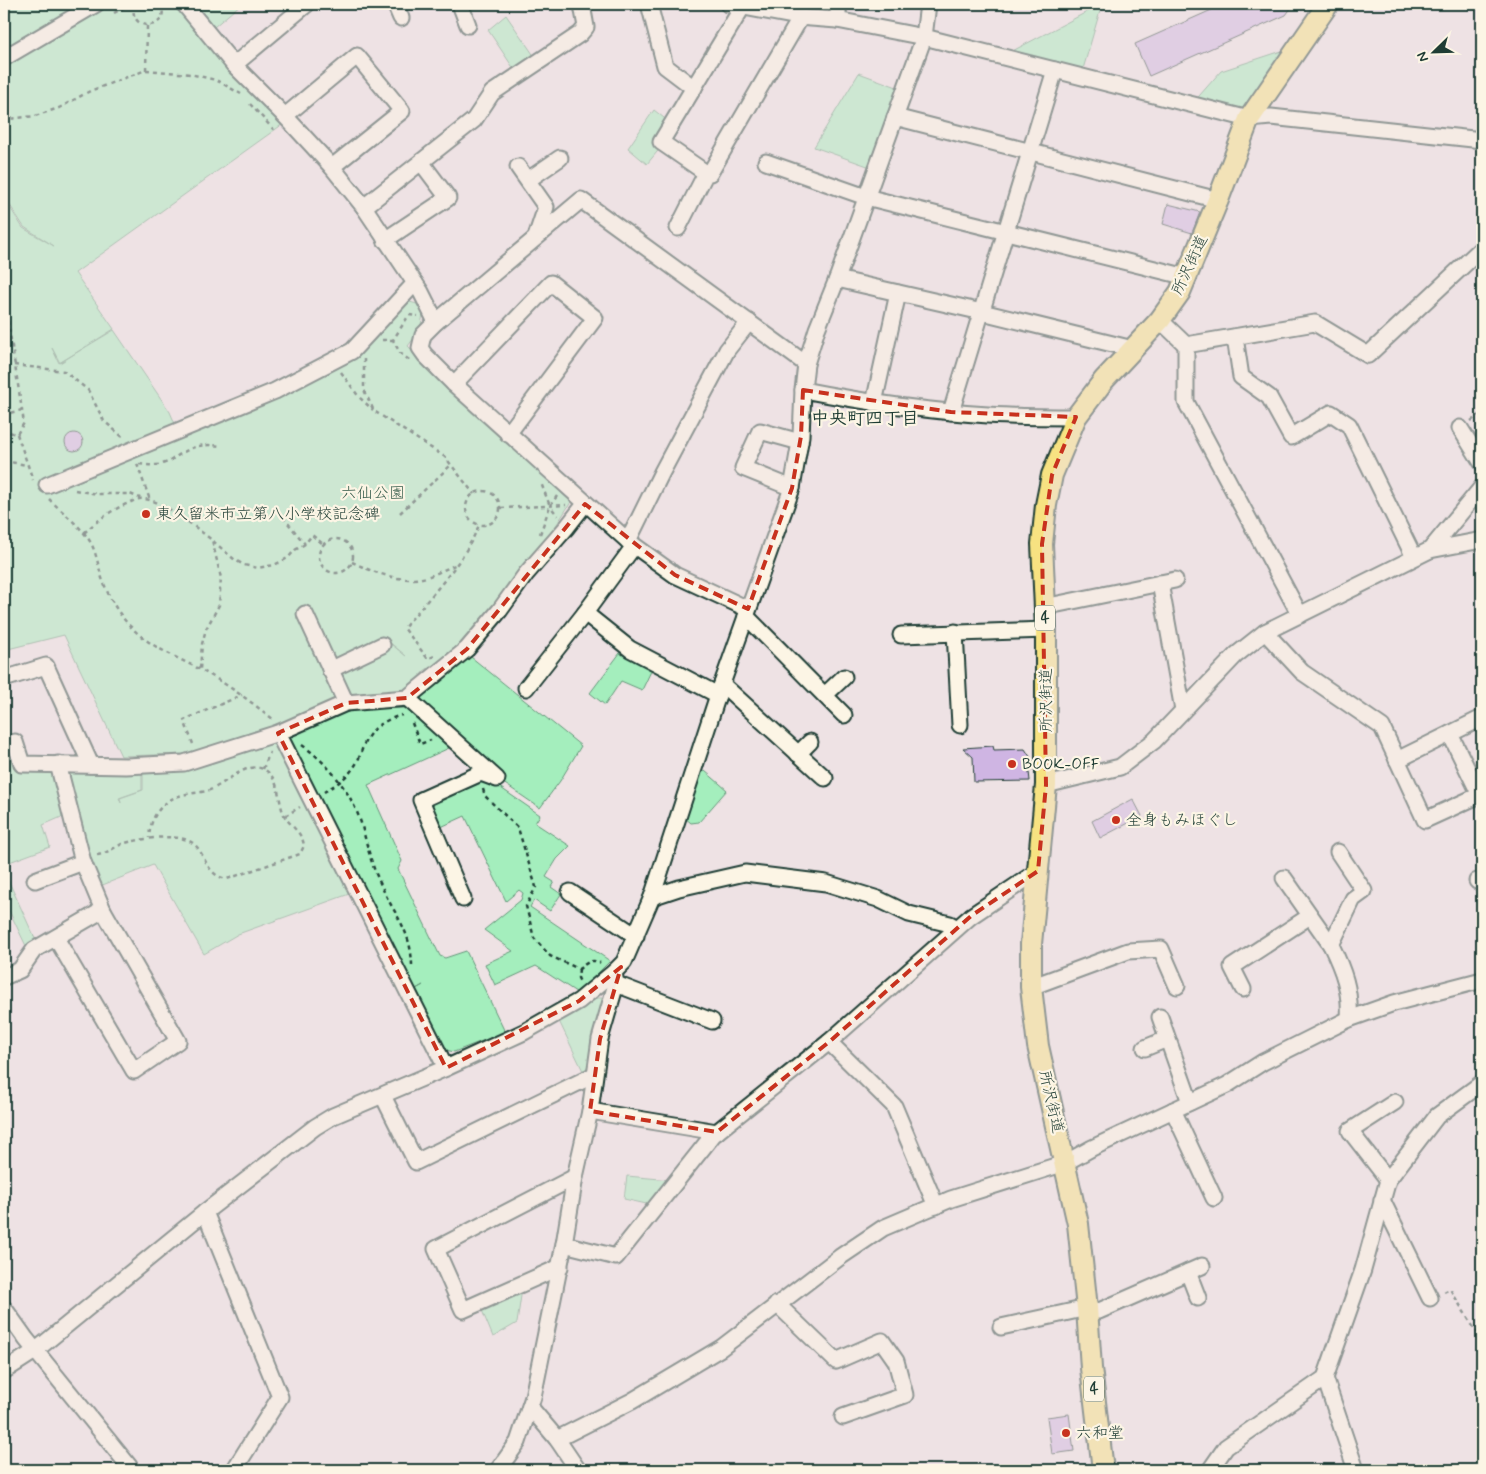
<svg xmlns="http://www.w3.org/2000/svg" width="1486" height="1474" font-family="Mynerve,'Klee One',sans-serif">
	<style>
		.green { fill: #a4eebd; stroke: #629678 }
		.building { fill: #cfb5e3; stroke: #1f3d34 }
		.lines { fill: none; stroke-linecap: round; stroke-linejoin: round }
		.minor-casing { stroke: #1f3d34; stroke-width: 19 }
		.major-casing { stroke: #1f3d34; stroke-width: 24 }
		.path { stroke: #1f3d34; stroke-width: 2.5; stroke-dasharray: 4 4; stroke-linecap: butt }
		.minor { stroke: #fcf5e5; stroke-width: 15 }
		.major { stroke: #f7e281; stroke-width: 20 }
		.marked { fill: none; stroke: #c8321e; stroke-width: 4; stroke-dasharray: 10 6; stroke-linejoin: round }
		.poi-dot { fill: #c8321e; stroke: #fcf5e5; stroke-width: 2 }
		.labels { text-anchor: middle; dominant-baseline: central; stroke-width: 4.5; stroke-linejoin: round; paint-order: stroke }
		.shield { fill: #fcf5e5; stroke: #617469; stroke-width: 1 }
		.shield-label { font-size: 15px; font-weight: bold; fill: #1f3d34 }
		.street-label { font-size: 16px; fill: #1f3d34; stroke: #fcf5e5 }
		.park-label { font-size: 16px; fill: #3a604f; stroke: #fcf5e5 }
		.poi-label { font-size: 16px; fill: #1f3d34; stroke: #fcf5e5; text-anchor: start }
		.neighbourhood-label { font-size: 18px; font-weight: bold; fill: #1f3d34; stroke: #fcf5e5 }
	</style>
	<rect width="100%" height="100%" fill="#eee2e4"/>
	<filter id="ink" filterUnits="userSpaceOnUse"><feTurbulence type="fractalNoise" baseFrequency=".02" numOctaves="2"/><feDisplacementMap in="SourceGraphic" scale="10" xChannelSelector="R" yChannelSelector="G"/><feConvolveMatrix kernelMatrix="1 2 1 2 8 2 1 2 1" color-interpolation-filters="sRGB"/></filter>
	<g filter="url(#ink)">
		<g class="green">
			<polygon points="4,4 91,4 91,11 104,4 180,4 283,124 75,273 114,329 60,363 52,348 59,363 114,330 170,412 176,426 42,483 45,492 321,375 406,301 417,304 423,314 420,330 408,346 455,394 571,502 529,568 464,644 424,671 405,694 358,697 349,692 341,674 343,668 391,644 406,656 382,636 337,659 331,656 306,604 296,610 335,697 334,702 265,730 196,752 186,754 121,756 64,635 4,650 4,198 23,228 54,246 24,227 4,196"/>
			<polygon points="196,4 241,4 214,27"/>
			<polygon points="1102,4 1081,76 1001,57"/>
			<polygon points="506,15 537,60 518,75 488,30"/>
			<polygon points="1300,45 1249,119 1192,104 1221,71"/>
			<polygon points="859,73 905,90 876,169 814,147"/>
			<polygon points="654,110 669,122 662,146 647,164 628,148"/>
			<polygon points="623,649 653,667 642,690 621,681 605,705 590,693"/>
			<polygon points="471,657 581,746 560,781 540,808 499,780 422,705 421,696 427,689"/>
			<polygon points="406,708 449,748 368,785 402,861 398,869 440,956 445,958 466,951 505,1032 454,1052 446,1050 416,989 423,985 414,990 290,740 293,733 346,710"/>
			<polygon points="269,743 278,747 352,893 238,934 204,954 153,865 95,888 66,774 69,771 142,772 142,790 119,798 121,803 120,798 143,790 143,772 186,771"/>
			<polygon points="9,747 20,772 55,771 66,815 43,825 50,847 4,864 4,749"/>
			<polygon points="705,771 727,790 699,822 691,823 685,818 699,773"/>
			<polygon points="478,781 487,782 492,787 495,784 540,815 535,823 570,846 557,859 546,877 554,882 551,887 561,894 550,911 534,900 530,907 610,961 594,977 576,992 536,966 495,985 485,964 513,951 484,930 521,900 523,893 519,890 506,901 465,816 441,827 431,808 433,801"/>
			<polygon points="4,871 36,941 27,948 4,900"/>
			<polygon points="598,998 603,998 604,1001 589,1063 584,1073 559,1021"/>
			<polygon points="627,1176 671,1180 651,1205 624,1199"/>
			<polygon points="522,1289 517,1323 493,1337 481,1308"/>
		</g>
		<g class="building">
			<polygon points="1225,4 1294,4 1286,15 1149,76 1135,44"/>
			<polygon points="1168,204 1200,212 1192,233 1163,224"/>
			<circle cx="74" cy="442" r="9"/>
			<polygon points="993,746 994,750 1025,749 1034,763 1034,768 1029,772 1030,781 974,782 973,757 963,748"/>
			<polygon points="1133,799 1142,816 1100,838 1092,821"/>
			<polygon points="1069,1414 1074,1451 1052,1454 1047,1417"/>
		</g>
		<g class="lines">
			<defs>
				<g id="minor">
					<polyline points="184,4 234,65 285,116 332,167 364,207 421,292 436,322 423,335 420,348 425,355 454,384 628,541 675,575 748,609"/>
					<polyline points="395,4 401,18"/>
					<polyline points="460,4 468,25"/>
					<polyline points="649,4 665,66 694,88"/>
					<polyline points="728,4 798,17 837,20 924,37 1249,119 1271,117 1482,140"/>
					<polyline points="837,20 839,4"/>
					<polyline points="4,58 96,4"/>
					<polyline points="234,65 307,4"/>
					<polyline points="285,116 357,56 402,111 332,167"/>
					<polyline points="895,117 1218,200"/>
					<polyline points="766,162 866,197 1187,277"/>
					<polyline points="518,167 546,207 536,237"/>
					<polyline points="706,173 661,142 743,6"/>
					<polyline points="528,180 560,158"/>
					<polyline points="364,207 474,120 492,93 580,34 586,27 582,5 584,4"/>
					<polyline points="678,228 706,173 710,173 801,17"/>
					<polyline points="385,240 448,198 421,162"/>
					<polyline points="837,279 982,312 1133,349"/>
					<polyline points="1160,320 1186,345 1315,323 1368,355 1482,248"/>
					<polyline points="436,322 581,200 806,364"/>
					<polyline points="1235,337 1241,377 1269,397 1291,437 1331,413 1349,425 1414,557"/>
					<polyline points="1186,345 1186,402 1300,615"/>
					<polyline points="454,384 551,283 595,318 508,434"/>
					<path d="M803 390C864 402 926 411 988 415 1018 417 1047 417 1076 417"/>
					<polyline points="874,403 898,293"/>
					<polyline points="951,412 1055,70"/>
					<polyline points="1460,428 1482,463"/>
					<polyline points="47,485 275,391 352,351 415,283"/>
					<polyline points="792,488 743,468 760,431 800,442"/>
					<polyline points="628,541 662,472 727,350 749,322"/>
					<polyline points="1430,550 1482,487"/>
					<polyline points="1160,583 1183,710"/>
					<polyline points="1044,607 1175,580"/>
					<polyline points="585,613 630,649 718,695"/>
					<polyline points="305,614 346,703"/>
					<polyline points="746,616 844,715"/>
					<polyline points="955,632 960,725"/>
					<polyline points="1265,632 1302,672 1382,727 1425,820 1482,794"/>
					<polyline points="901,635 1046,630"/>
					<polyline points="330,670 382,645"/>
					<polyline points="4,679 46,666 91,765"/>
					<polyline points="722,684 825,778"/>
					<polyline points="526,688 585,613 634,546"/>
					<polyline points="825,695 844,677"/>
					<polyline points="407,698 497,779 481,773 421,800 463,899"/>
					<polyline points="278,733 446,1068"/>
					<polyline points="1450,734 1480,795"/>
					<polyline points="4,745 15,742 22,764 126,766 184,763 278,733 346,703 407,698 467,649 500,610 526,574 567,527 585,504"/>
					<polyline points="798,754 810,742"/>
					<polyline points="1397,760 1482,718"/>
					<polyline points="1046,785 1120,767 1154,741 1236,655 1265,632 1430,550 1482,540"/>
					<path d="M1338 852 1364 891 1353 899 1331 945C1343 970 1351 990 1349 1019"/>
					<polyline points="1284,878 1331,945"/>
					<polyline points="35,880 83,862"/>
					<polyline points="1477,881 1482,880"/>
					<polyline points="570,892 636,936"/>
					<polyline points="652,897 679,888 745,873 826,883 878,899 909,914 950,924 957,928"/>
					<polyline points="56,938 134,1071 178,1041 103,910 83,862 58,764"/>
					<polyline points="4,977 20,970 34,950 103,910"/>
					<polyline points="616,984 712,1021"/>
					<polyline points="1031,987 1128,951 1161,949 1177,986"/>
					<polyline points="1243,989 1232,967 1310,916"/>
					<polyline points="1160,1017 1190,1102"/>
					<polyline points="829,1042 894,1106 936,1206"/>
					<polyline points="1145,1048 1167,1039"/>
					<polyline points="383,1096 416,1162 594,1075"/>
					<polyline points="1173,1110 1214,1198"/>
					<polyline points="590,1111 717,1132"/>
					<polyline points="1388,1180 1350,1131 1395,1102"/>
					<polyline points="1382,1200 1430,1298"/>
					<polyline points="205,1212 280,1397 234,1470"/>
					<polyline points="564,1244 575,1177 590,1111 600,1039 616,984 614,972"/>
					<polyline points="560,1267 463,1310 436,1249 575,1177"/>
					<polyline points="1188,1272 1198,1298"/>
					<polyline points="777,1304 836,1361 882,1341 896,1361 905,1395 843,1417"/>
					<polyline points="4,1308 26,1339 129,1466 131,1470"/>
					<polyline points="1001,1327 1087,1308 1099,1311 1202,1266"/>
					<polyline points="4,1371 35,1351 205,1212 315,1127 333,1116 446,1068 524,1032 579,1001 614,972 624,962 652,897 718,695 792,488 801,436 803,390 806,364 817,329 837,279 924,37 928,4"/>
					<polyline points="1325,1378 1356,1470"/>
					<polyline points="530,1407 557,1439 578,1470"/>
					<polyline points="557,1439 632,1401 721,1348 840,1257 883,1228 951,1199 1065,1163 1092,1148 1227,1085 1263,1062 1349,1019 1394,1003 1482,980"/>
					<polyline points="498,1470 518,1442 533,1397 564,1244 616,1257 713,1135 829,1042 971,916 1038,871"/>
					<polyline points="1210,1470 1226,1447 1325,1378 1363,1270 1388,1180 1437,1116 1482,1083"/>
				</g>
				<polyline id="major" points="1103,1470 1091,1368 1087,1308 1078,1224 1038,1046 1031,987 1031,944 1046,785 1046,630 1042,544 1046,505 1052,475 1076,417 1104,380 1160,320 1180,292 1218,200 1249,119 1328,4"/>
			</defs>
			<use href="#minor" class="minor-casing"/>
			<use href="#major" class="major-casing"/>
			<g class="path">
				<path d="M135 4C125 32 172 32 161 4"/>
				<polyline points="114,13 130,4"/>
				<polyline points="146,70 147,26"/>
				<polyline points="4,101 9,119"/>
				<polyline points="250,104 274,130"/>
				<polyline points="4,121 9,119 35,116 59,108 90,91 146,70 190,74 216,80 241,94"/>
				<polyline points="4,314 8,321 24,423 17,434 4,431"/>
				<polyline points="382,340 393,340"/>
				<polyline points="364,359 364,390 374,411 445,457 474,494"/>
				<polyline points="409,360 400,353 393,340 409,315 418,316"/>
				<polyline points="14,365 64,371 88,390 104,421 125,439"/>
				<polyline points="341,372 359,397 373,410"/>
				<polyline points="4,416 5,414 22,410"/>
				<polyline points="1471,421 1482,413"/>
				<polyline points="17,434 33,480"/>
				<polyline points="4,461 27,465"/>
				<polyline points="137,464 150,500"/>
				<path d="M139 464C147 465 154 466 162 464 170 462 175 457 182 453 195 445 206 444 220 446"/>
				<polyline points="75,490 97,494 130,494 140,498"/>
				<circle cx="483" cy="508" r="17"/>
				<polyline points="557,496 550,506 558,516"/>
				<path d="M49 499C63 513 81 526 91 543 96 553 98 564 101 575 107 594 117 613 131 627 150 647 175 656 199 669 226 683 250 701 274 720"/>
				<polyline points="501,508 566,505"/>
				<polyline points="400,513 452,464"/>
				<polyline points="283,517 305,544"/>
				<path d="M84 533C98 520 111 510 129 503 133 501 138 498 143 499 162 499 197 529 212 540L221 578 219 605 206 629 202 644 200 669"/>
				<polyline points="540,534 550,506 541,483"/>
				<circle cx="336" cy="556" r="17"/>
				<polyline points="213,541 235,560 244,565 258,568 274,565 288,558 295,550 305,544 312,535 323,544"/>
				<path d="M352 562C371 571 392 580 414 579 428 579 442 570 455 565"/>
				<path d="M434 656 428 659 404 628C431 595 463 564 479 525"/>
				<polyline points="412,723 420,744 431,740"/>
				<polyline points="193,744 184,720 242,695"/>
				<path d="M302 745C329 764 351 792 361 823 367 844 371 865 381 885 394 915 411 929 412 965"/>
				<polyline points="263,769 270,752"/>
				<path d="M483 789 485 796 518 828 536 887 526 906 534 938 550 956 579 969C586 963 592 958 600 963"/>
				<path d="M324 792C335 785 347 778 354 767 360 759 361 750 365 742 372 727 387 719 402 715"/>
				<polyline points="285,816 300,807"/>
				<path d="M97 855C106 854 113 848 122 844 137 839 173 834 187 840 207 847 202 875 227 879L300 854 304 846C303 833 290 826 284 815 278 801 280 779 265 770 246 759 225 786 207 791 193 794 179 793 167 802 155 811 150 823 149 838"/>
				<polyline points="579,969 578,978 580,982"/>
				<polyline points="1444,1292 1450,1289 1474,1328 1482,1338"/>
			</g>
			<use href="#minor" class="minor"/>
			<use href="#major" class="major"/>
		</g>
	</g>
	<path d="M0 0H1486V1474H0ZM803 390 951 412 1076 417 1052 475 1042 544 1046 785 1038 871 971 916 829 1042 717 1132 590 1111 600 1039 621 967 579 1001 446 1068 278 733 346 703 407 698 467 649 585 504 675 575 748 609 792 488 801 436Z" fill="#eee2e4" fill-opacity=".55" fill-rule="evenodd"/>
	<path class="marked" d="M803 390 951 412 1076 417 1052 475 1042 544 1046 785 1038 871 971 916 829 1042 717 1132 590 1111 600 1039 621 967 579 1001 446 1068 278 733 346 703 407 698 467 649 585 504 675 575 748 609 792 488 801 436Z"/>
	<g class="poi-dot">
		<circle cx="146" cy="514" r="5"/>
		<circle cx="1012" cy="764" r="5"/>
		<circle cx="1116" cy="820" r="5"/>
		<circle cx="1066" cy="1433" r="5"/>
	</g>
	<g class="labels">
		<g class="shield">
			<rect x="1035" y="605.5" width="20" height="25" rx="4"/>
			<rect x="1084" y="1376.5" width="20" height="25" rx="4"/>
		</g>
		<g class="shield-label">
			<text x="1045" y="618">4</text>
			<text x="1094" y="1389">4</text>
		</g>
		<g class="street-label">
			<text transform="translate(1190 265) rotate(-65)">所沢街道</text>
			<text transform="translate(1046 700) rotate(-90)">所沢街道</text>
			<text transform="translate(1051 1102) rotate(77)">所沢街道</text>
		</g>
		<g class="park-label">
			<text x="373" y="493">六仙公園</text>
		</g>
		<g class="poi-label">
			<text x="156" y="514">東久留米市立第八小学校記念碑</text>
			<text x="1022" y="764">BOOK-OFF</text>
			<text x="1126" y="820">全身もみほぐし</text>
			<text x="1076" y="1433">六和堂</text>
		</g>
		<g class="neighbourhood-label">
			<text x="865" y="419">中央町四丁目</text>
		</g>
	</g>
	<rect width="1486" height="1474" fill="none" stroke="#fcf5e5" stroke-width="20"/>
	<rect x="10" y="10" width="1466" height="1454" fill="none" stroke="#1f3d34" stroke-width="2" filter="url(#ink)"/>
	<g transform="translate(1434 52) rotate(247)" stroke="#fcf5e5" stroke-width="4" paint-order="stroke">
	<path d="M0-4L9 19L0 12L-9 19Z" fill="#1f3d34"/>
	<text y="-8" font-size="14" font-weight="bold" text-anchor="middle" fill="#1f3d34">N</text>
	</g>
</svg>
